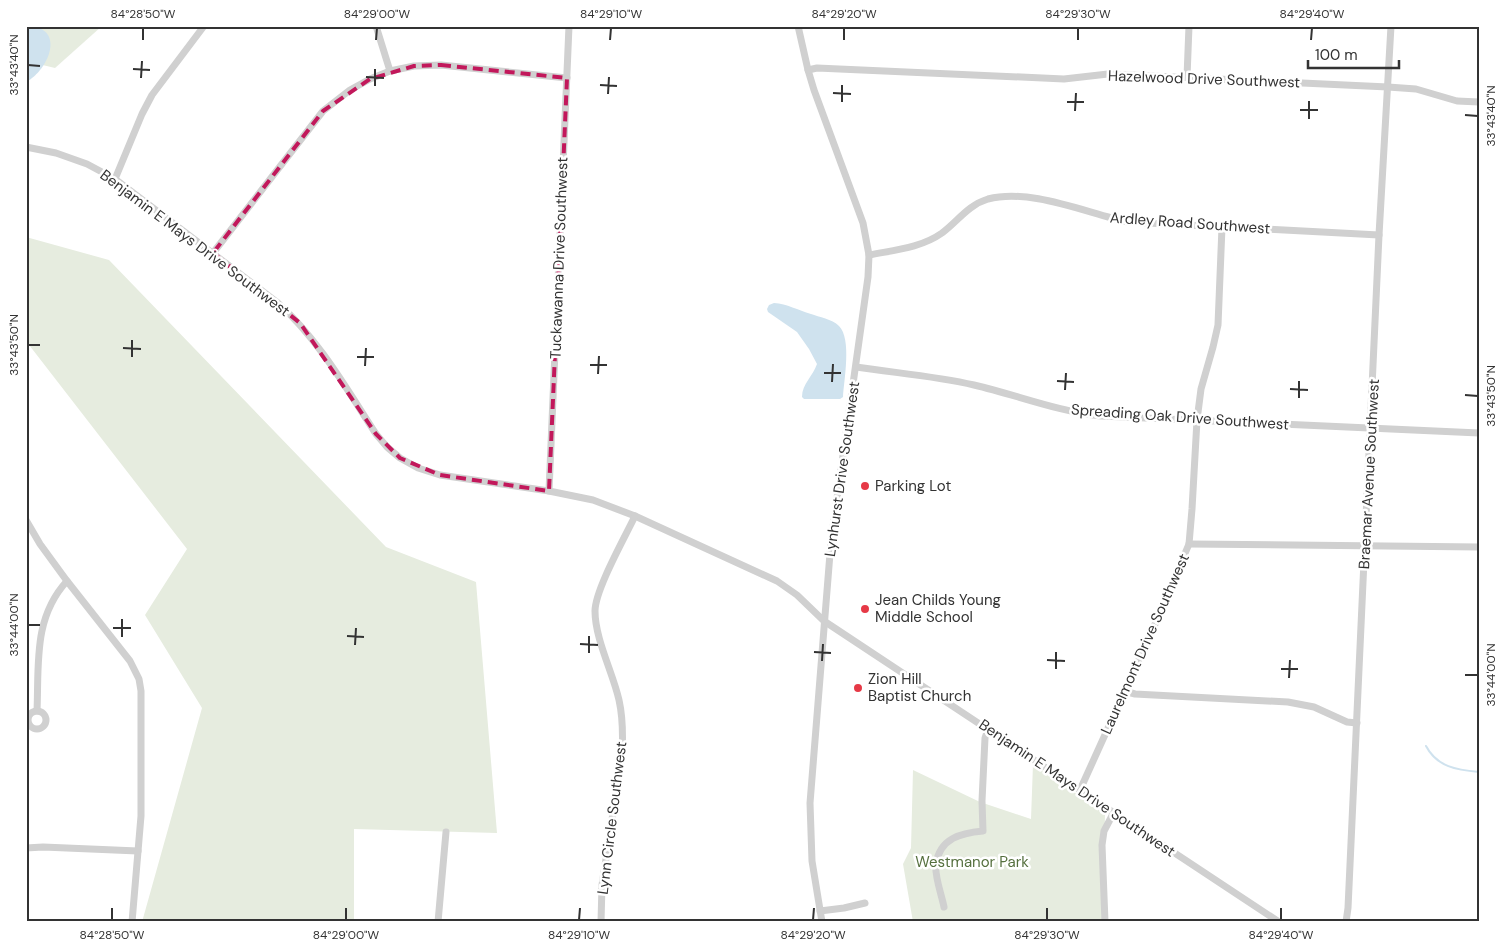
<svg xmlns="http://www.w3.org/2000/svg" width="1505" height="948" font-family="'DM Sans',sans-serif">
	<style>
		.green { fill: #e6ecdf }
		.water { fill: #cfe2ee }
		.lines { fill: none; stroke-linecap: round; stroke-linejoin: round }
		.stream { stroke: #cfe2ee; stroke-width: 2 }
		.minor { stroke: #d0d0d0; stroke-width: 7 }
		.marked { fill: none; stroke: #c2185b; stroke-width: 4; stroke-dasharray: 10 6; stroke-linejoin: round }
		.ticks { fill: none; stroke: #333; stroke-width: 2 }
		.poi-dot { fill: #e63946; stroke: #fff; stroke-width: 2 }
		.labels { text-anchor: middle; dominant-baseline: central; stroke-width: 5; stroke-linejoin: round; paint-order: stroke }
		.street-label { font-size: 15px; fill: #333; stroke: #fff }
		.poi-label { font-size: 15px; fill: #333; stroke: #fff; text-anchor: start }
		.park-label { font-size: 15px; fill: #56703f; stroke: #fff }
		.neatline { fill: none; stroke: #333; stroke-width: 2 }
		.ticks-label { font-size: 12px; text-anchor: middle; fill: #333 }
	</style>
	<rect width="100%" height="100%" fill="#fff"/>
	<g class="green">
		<polygon points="26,26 102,26 55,68 26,61"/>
		<polygon points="26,237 109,260 386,547 476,582 497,833 354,829 354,922 142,922 202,708 145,615 187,549 26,341"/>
		<polygon points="1033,764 1105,813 1103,922 913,922 903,864 911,848 913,770 980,802 1031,819"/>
	</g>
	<g class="water">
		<path d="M26 26C67 26 49 70 26 82Z"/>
		<path d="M774 303C787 304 798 310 811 314 819 317 832 319 839 326 852 339 844 380 843 397L840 399H804L802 397C802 384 813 376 817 364L809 349 797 332 768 312 767 309 769 305Z"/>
	</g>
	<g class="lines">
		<path class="stream" d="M1426 746C1437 767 1457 770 1479 772"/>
		<g class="minor">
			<polyline points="376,26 390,71"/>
			<polyline points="798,26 808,70 814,90 863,223 869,255 868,277 831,541 810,803 812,861 822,922"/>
			<polyline points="808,70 817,68 1064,79 1108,74 1388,87 1416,89 1457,101 1479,102"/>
			<polyline points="1187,77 1189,26"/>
			<path d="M26 147 56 153 87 164 115 179 278 303C319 340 346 388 376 434L387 447 400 458 418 468 440 475 549 491 593 500 635 516 777 581 797 595 824 621 1279 922"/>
			<polyline points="115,179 142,114 152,95 204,26"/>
			<polyline points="213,253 323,111 350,90 370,79 390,71 414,66 441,65 567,78"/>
			<path d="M869 255C894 250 921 248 942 233 958 221 968 205 988 199 1031 188 1086 213 1128 222L1379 235"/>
			<path d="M856 367C895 373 935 376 974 385 1017 395 1056 411 1101 416L1479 433"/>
			<polyline points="549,491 569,26"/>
			<polyline points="26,520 40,544 67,581 130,661 139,679 141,691 141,816 132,922"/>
			<polyline points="1189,544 1479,547"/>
			<polyline points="1124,691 1135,694 1288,702 1314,707 1347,722 1357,723"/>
			<circle cx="37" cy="720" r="9"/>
			<path d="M37 711C39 664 33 618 67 581"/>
			<polyline points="1080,790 1156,622 1189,544 1192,509 1197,420 1201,389 1213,347 1218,325 1222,227"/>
			<polyline points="26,848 43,847 138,851"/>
			<path d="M944 907C942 896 934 875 936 864 940 838 961 833 983 831L982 801 985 738 988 729"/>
			<polyline points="820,911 844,908 865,903"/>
			<polyline points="438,922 446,832"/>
			<path d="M601 922 602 885 622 754C623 736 623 718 619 700 613 673 595 639 595 611 595 590 625 537 635 516"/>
			<polyline points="1105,922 1102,845 1104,831 1114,812"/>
			<polyline points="1346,922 1348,908 1379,235 1391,26"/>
		</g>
	</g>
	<path class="marked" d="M441 65 567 78 549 491 440 475 400 458 376 434 300 323 213 253 323 111 370 79 414 66Z"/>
	<path class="ticks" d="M143 40V28M376 40 377 28M610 40 611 28M844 40V28M1078 40V28M1311 40 1312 28M28 65 40 66M133 69 150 70M366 77 384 78M141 78 142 61M600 85 617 86M375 86V69M833 93 851 94M608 94 609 77M842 102V85M1067 102H1084M1300 110H1318M1075 111 1076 93M1465 115 1478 116M1309 119V101M28 345H40M123 348 141 349M132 357V340M357 357H374M590 365H607M365 366 366 348M824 373H841M598 374 599 356M1057 381 1074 382M832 382 833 364M1290 389 1308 390M1065 390 1066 373M1465 395 1478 396M1299 398V381M28 625H40M113 628H131M347 636 364 637M122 637V619M580 644 598 645M355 645 356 628M814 652 831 653M589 653V636M1047 660 1065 661M822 661 823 644M1056 669V652M1281 669H1298M1465 675H1478M1289 678 1290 660M112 920V908M346 920V908M579 920 580 908M813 920 814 908M1047 920V908M1281 920V908"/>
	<g class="poi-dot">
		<circle cx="865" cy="486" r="5"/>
		<circle cx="865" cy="609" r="5"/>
		<circle cx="858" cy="688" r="5"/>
	</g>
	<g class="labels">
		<g class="street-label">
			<text transform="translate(1204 79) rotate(2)">Hazelwood Drive Southwest</text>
			<text transform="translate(1190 223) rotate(4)">Ardley Road Southwest</text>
			<text transform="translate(195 243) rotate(37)">Benjamin E Mays Drive Southwest</text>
			<text transform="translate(559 258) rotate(-88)">Tuckawanna Drive Southwest</text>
			<text transform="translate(1180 417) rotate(4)">Spreading Oak Drive Southwest</text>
			<text transform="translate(842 469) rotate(-82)">Lynhurst Drive Southwest</text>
			<text transform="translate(1369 474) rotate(-87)">Braemar Avenue Southwest</text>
			<text transform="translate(1145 644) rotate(-66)">Laurelmont Drive Southwest</text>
			<text transform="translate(1077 788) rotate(34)">Benjamin E Mays Drive Southwest</text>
			<text transform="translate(612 818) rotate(-83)">Lynn Circle Southwest</text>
		</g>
		<g class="poi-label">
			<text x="875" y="486">Parking Lot</text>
			<text x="875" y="600">Jean Childs Young<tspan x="875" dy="17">Middle School</tspan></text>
			<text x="868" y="679">Zion Hill<tspan x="868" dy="17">Baptist Church</tspan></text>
		</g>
		<g class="park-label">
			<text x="972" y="862">Westmanor Park</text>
		</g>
	</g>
	<rect width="1505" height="948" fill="none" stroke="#ffffff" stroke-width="55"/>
	<path d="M1308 60v8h91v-8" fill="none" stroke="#333333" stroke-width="2.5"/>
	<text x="1315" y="60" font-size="15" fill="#333333" stroke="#ffffff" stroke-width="4" paint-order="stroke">100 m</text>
	<rect x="28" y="28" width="1450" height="892" class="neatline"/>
	<g class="ticks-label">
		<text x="143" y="18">84°28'50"W</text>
		<text x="377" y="18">84°29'00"W</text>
		<text x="611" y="18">84°29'10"W</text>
		<text x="844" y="18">84°29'20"W</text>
		<text x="1078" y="18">84°29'30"W</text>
		<text x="1312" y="18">84°29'40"W</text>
		<text transform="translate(14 65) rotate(-90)" y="4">33°43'40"N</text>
		<text transform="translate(1491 116) rotate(-90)" y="4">33°43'40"N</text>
		<text transform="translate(14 345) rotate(-90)" y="4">33°43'50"N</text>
		<text transform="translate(1491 396) rotate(-90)" y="4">33°43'50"N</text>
		<text transform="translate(14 625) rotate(-90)" y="4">33°44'00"N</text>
		<text transform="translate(1491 675) rotate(-90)" y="4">33°44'00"N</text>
		<text x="112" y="939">84°28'50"W</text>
		<text x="346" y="939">84°29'00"W</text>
		<text x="579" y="939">84°29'10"W</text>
		<text x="813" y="939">84°29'20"W</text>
		<text x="1047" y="939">84°29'30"W</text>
		<text x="1281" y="939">84°29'40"W</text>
	</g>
</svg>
